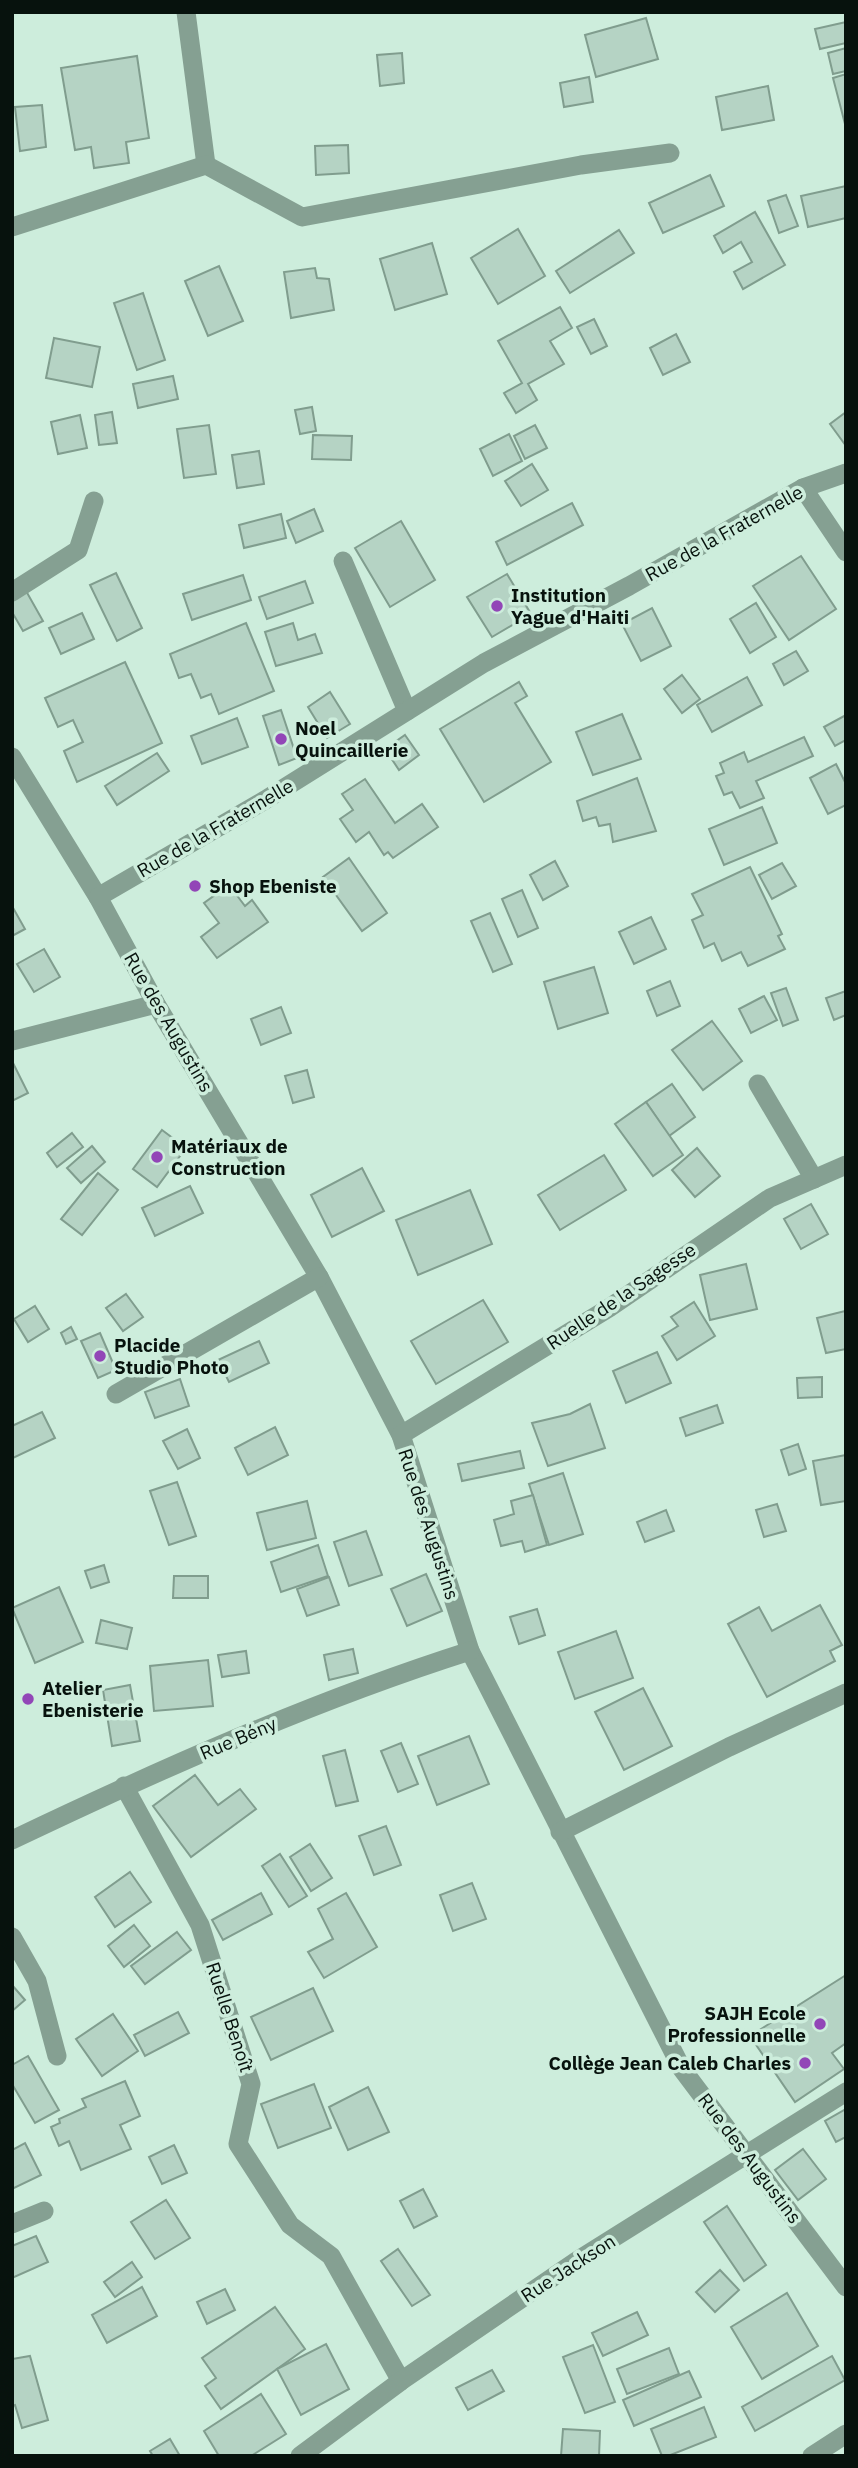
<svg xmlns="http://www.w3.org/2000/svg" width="858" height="2468" font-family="'IBM Plex Sans',sans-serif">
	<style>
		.building { fill: #b5d3c4; stroke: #809d8e; stroke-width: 2 }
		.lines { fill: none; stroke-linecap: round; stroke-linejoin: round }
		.minor { stroke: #85a092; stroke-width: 19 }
		.poi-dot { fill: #9246b7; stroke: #cdeddc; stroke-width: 2.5 }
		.labels { text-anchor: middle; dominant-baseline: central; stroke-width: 7; stroke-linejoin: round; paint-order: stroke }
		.street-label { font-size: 19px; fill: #07120d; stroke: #cdeddc }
		.poi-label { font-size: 19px; font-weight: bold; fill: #07120d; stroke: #cdeddc; text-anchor: start }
	</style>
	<rect width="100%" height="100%" fill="#cdeddc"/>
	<g class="building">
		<polygon points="646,18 658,59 596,77 585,35"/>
		<polygon points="846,22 846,43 820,49 815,29"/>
		<polygon points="846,48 846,71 833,74 828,53"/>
		<polygon points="402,53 404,83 380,86 377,55"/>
		<polygon points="137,56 149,138 126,142 129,163 94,168 91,147 75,150 61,68"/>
		<polygon points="846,74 846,124 845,124 833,78"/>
		<polygon points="589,77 593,102 564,107 560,83"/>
		<polygon points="768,86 774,120 722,130 716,97"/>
		<polygon points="42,105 46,147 20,151 15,107"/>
		<polygon points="348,145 349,173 316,175 315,146"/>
		<polygon points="710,175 724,206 663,233 649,203"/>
		<polygon points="846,186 846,218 808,227 801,196"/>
		<polygon points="786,195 798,226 779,233 768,201"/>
		<polygon points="755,212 785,265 743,289 734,272 752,262 741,242 723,253 714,236"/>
		<polygon points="518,229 545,276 498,304 471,258"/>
		<polygon points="619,230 634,253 570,293 556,271"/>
		<polygon points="432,243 447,294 395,310 380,259"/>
		<polygon points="219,266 243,321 208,336 185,281"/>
		<polygon points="315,268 317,278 329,279 334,310 291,318 284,272"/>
		<polygon points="143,293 165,360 137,370 114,303"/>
		<polygon points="560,307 572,328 550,341 564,364 528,384 537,400 516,413 504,393 522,383 498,341"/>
		<polygon points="594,319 607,346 591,354 577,327"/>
		<polygon points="676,334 690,362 663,375 650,348"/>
		<polygon points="54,338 100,347 92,387 46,378"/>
		<polygon points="173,376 178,399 138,408 133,384"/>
		<polygon points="312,407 316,431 300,434 295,410"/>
		<polygon points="112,412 117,443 99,445 95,415"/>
		<polygon points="846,412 846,446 830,424"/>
		<polygon points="80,415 87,448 58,454 51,422"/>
		<polygon points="209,425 216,474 184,478 177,429"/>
		<polygon points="535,425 547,448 525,459 514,436"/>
		<polygon points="509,434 522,461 493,476 480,449"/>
		<polygon points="313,435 352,436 351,460 312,459"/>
		<polygon points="259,451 264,484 237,488 232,455"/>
		<polygon points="532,464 548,490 521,506 505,481"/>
		<polygon points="572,503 583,525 507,565 496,542"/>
		<polygon points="314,509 323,531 296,543 287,521"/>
		<polygon points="281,514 286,538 244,548 239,525"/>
		<polygon points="401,521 435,580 390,607 355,548"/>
		<polygon points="801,556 836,609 789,640 753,586"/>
		<polygon points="116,573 142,628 117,641 90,585"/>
		<polygon points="507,574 531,614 492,637 467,597"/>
		<polygon points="243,575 251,600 192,620 183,594"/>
		<polygon points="305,581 313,603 267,619 259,597"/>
		<polygon points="21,582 43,621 23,631 12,612 12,587"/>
		<polygon points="756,603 776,637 750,653 730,619"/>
		<polygon points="652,608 671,646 641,661 622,624"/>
		<polygon points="82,613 94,639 61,654 49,628"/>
		<polygon points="246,623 274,691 219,714 211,694 201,698 191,674 179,678 170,654"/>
		<polygon points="293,623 298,640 315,634 322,653 276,666 265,632"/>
		<polygon points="796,651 808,671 784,685 773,664"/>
		<polygon points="125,662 162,743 77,782 64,751 83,742 73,720 58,727 45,698"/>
		<polygon points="682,675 700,699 682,713 664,689"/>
		<polygon points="747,677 762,705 712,732 697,705"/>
		<polygon points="519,682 527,696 515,703 551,762 484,802 440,729"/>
		<polygon points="330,692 350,724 327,738 308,707"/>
		<polygon points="281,710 297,758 279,765 263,716"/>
		<polygon points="622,714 641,759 593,775 576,732"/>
		<polygon points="846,715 846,740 835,746 824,727"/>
		<polygon points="237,718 248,747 202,764 191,736"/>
		<polygon points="405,735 419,755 399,770 385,749"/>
		<polygon points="804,737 813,756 756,781 764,798 740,808 732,792 724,795 716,776 724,773 720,763 744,752 748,762"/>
		<polygon points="157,753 169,771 117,805 105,786"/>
		<polygon points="836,764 846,784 846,805 828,814 810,778"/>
		<polygon points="637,778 656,831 613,842 610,824 599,826 596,817 583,821 577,801"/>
		<polygon points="365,779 395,823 422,804 438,827 393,858 388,852 384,855 369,832 356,842 340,819 353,810 342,794"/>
		<polygon points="762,807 777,843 724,865 709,829"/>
		<polygon points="349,858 387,913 362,931 323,877"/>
		<polygon points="555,861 568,886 543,900 530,875"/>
		<polygon points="782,863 796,886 772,899 759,875"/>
		<polygon points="750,867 782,934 778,936 785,949 748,966 741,952 722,961 714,943 704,948 692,920 703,915 692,894"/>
		<polygon points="229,885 245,906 252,900 268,922 217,958 201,937 219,923 204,903"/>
		<polygon points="522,890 538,928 518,937 502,899"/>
		<polygon points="12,906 25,929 12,936"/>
		<polygon points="490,913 512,964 493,972 471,921"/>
		<polygon points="651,917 666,949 634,964 619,932"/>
		<polygon points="44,949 60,977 34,992 17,964"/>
		<polygon points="594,967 608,1013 558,1029 544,982"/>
		<polygon points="670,981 680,1006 657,1016 647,991"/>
		<polygon points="786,988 798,1020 783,1026 771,993"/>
		<polygon points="846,991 846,1015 834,1020 826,998"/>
		<polygon points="764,996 777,1020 751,1033 739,1009"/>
		<polygon points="281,1007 291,1033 261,1045 251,1019"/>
		<polygon points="712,1021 742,1061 703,1090 672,1050"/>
		<polygon points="12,1061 28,1093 12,1101"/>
		<polygon points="307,1070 314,1097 293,1103 285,1076"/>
		<polygon points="672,1084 695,1117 669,1136 646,1102"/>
		<polygon points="646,1102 683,1155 653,1176 615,1124"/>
		<polygon points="162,1130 186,1148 157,1187 133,1169"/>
		<polygon points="72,1133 83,1147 57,1167 47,1153"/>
		<polygon points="92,1146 105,1162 81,1183 67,1168"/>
		<polygon points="697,1148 720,1176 695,1197 672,1170"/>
		<polygon points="604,1155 626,1190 560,1230 538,1195"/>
		<polygon points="362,1168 384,1211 332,1237 311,1195"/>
		<polygon points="98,1173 118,1190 82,1235 61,1219"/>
		<polygon points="190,1186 203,1213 155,1236 142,1208"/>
		<polygon points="470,1190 492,1244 418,1275 396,1220"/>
		<polygon points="811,1204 828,1234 801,1249 784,1219"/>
		<polygon points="746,1264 757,1309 710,1320 700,1275"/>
		<polygon points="126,1294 143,1317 123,1331 106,1308"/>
		<polygon points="483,1300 508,1342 436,1384 411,1341"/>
		<polygon points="694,1302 715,1336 677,1360 662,1336 678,1326 671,1317"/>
		<polygon points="35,1306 49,1329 28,1342 14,1319"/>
		<polygon points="845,1311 846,1349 826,1353 817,1318"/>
		<polygon points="71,1327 77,1339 66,1344 61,1333"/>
		<polygon points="100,1333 116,1370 98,1378 81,1341"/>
		<polygon points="259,1341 269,1363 229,1382 218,1360"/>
		<polygon points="657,1352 671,1383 626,1403 613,1371"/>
		<polygon points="822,1377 822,1397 798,1398 797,1378"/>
		<polygon points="180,1379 189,1406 155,1418 145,1392"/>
		<polygon points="590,1404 605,1448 548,1466 532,1423 570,1414"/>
		<polygon points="717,1405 723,1423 686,1436 680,1418"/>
		<polygon points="42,1412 55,1438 13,1458 12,1426"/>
		<polygon points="275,1427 288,1455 248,1475 235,1448"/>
		<polygon points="187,1429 200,1458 178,1469 163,1441"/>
		<polygon points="798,1444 806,1469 789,1475 781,1450"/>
		<polygon points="520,1451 524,1468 462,1481 458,1464"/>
		<polygon points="846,1455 846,1501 821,1505 813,1461"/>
		<polygon points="563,1473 583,1534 549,1545 529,1484"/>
		<polygon points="177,1482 196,1536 169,1545 150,1491"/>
		<polygon points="533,1495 547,1545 525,1552 522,1541 501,1546 494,1520 514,1514 511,1501"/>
		<polygon points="307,1501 316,1538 267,1550 257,1513"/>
		<polygon points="777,1504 786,1531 764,1537 756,1510"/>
		<polygon points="666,1510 674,1531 645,1542 637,1522"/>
		<polygon points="366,1531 382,1575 349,1586 334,1542"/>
		<polygon points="318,1545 328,1576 281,1592 271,1562"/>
		<polygon points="104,1565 109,1582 91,1588 85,1571"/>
		<polygon points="426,1574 442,1611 407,1626 391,1589"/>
		<polygon points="174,1576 208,1576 208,1598 173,1598"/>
		<polygon points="329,1577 339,1605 307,1616 297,1589"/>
		<polygon points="59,1587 83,1642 35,1663 12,1608"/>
		<polygon points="820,1605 842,1645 830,1651 835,1661 767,1697 728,1624 759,1607 772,1631"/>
		<polygon points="537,1609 545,1635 519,1644 510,1617"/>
		<polygon points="101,1620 132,1628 127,1649 96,1643"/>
		<polygon points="616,1631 633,1678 575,1699 558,1652"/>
		<polygon points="353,1649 358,1673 329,1680 324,1655"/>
		<polygon points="246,1651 249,1673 222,1677 218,1655"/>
		<polygon points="208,1660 213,1706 154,1711 150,1666"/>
		<polygon points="130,1685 140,1741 112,1746 103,1690"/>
		<polygon points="643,1688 672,1746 624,1770 595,1712"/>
		<polygon points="469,1736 489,1784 437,1805 418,1756"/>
		<polygon points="401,1743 418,1784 398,1792 381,1751"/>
		<polygon points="345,1750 358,1801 336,1806 323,1756"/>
		<polygon points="195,1775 218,1805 240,1789 256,1809 191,1857 153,1806"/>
		<polygon points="386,1826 401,1865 374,1875 359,1836"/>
		<polygon points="310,1844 332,1878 311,1891 290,1857"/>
		<polygon points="280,1854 307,1896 289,1907 262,1866"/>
		<polygon points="130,1872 151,1902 115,1927 95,1897"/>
		<polygon points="472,1883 486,1919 453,1931 440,1895"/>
		<polygon points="261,1893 272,1914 223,1940 212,1920"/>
		<polygon points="346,1893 377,1947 324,1978 308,1952 333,1939 318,1909"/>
		<polygon points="134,1925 150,1946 124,1967 108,1946"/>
		<polygon points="177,1932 191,1950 145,1984 131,1966"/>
		<polygon points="846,1975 846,2043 832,2053 844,2069 795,2102 750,2036"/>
		<polygon points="12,1985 25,2000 12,2011"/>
		<polygon points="313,1988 333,2031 271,2060 251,2017"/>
		<polygon points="178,2012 189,2033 145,2056 134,2035"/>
		<polygon points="113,2014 138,2051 102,2076 76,2039"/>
		<polygon points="28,2056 59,2110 35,2123 12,2084 12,2065"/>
		<polygon points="125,2081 140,2116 120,2125 131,2149 81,2170 69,2141 59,2146 51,2127 60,2123 59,2119 86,2107 82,2099"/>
		<polygon points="314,2084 331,2128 278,2148 261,2104"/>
		<polygon points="368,2087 389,2132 348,2150 329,2107"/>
		<polygon points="846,2109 846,2137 836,2142 825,2121"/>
		<polygon points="25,2143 41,2175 12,2189 12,2150"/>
		<polygon points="174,2145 187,2173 162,2184 149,2157"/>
		<polygon points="803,2149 826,2179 798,2200 775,2170"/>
		<polygon points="423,2189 437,2216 414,2228 400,2201"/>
		<polygon points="166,2200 190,2238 155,2259 131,2222"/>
		<polygon points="727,2206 766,2265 744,2281 704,2222"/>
		<polygon points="36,2236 48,2262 12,2278 12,2246"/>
		<polygon points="398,2249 430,2295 412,2306 381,2261"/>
		<polygon points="132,2262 142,2277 115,2297 104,2282"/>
		<polygon points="720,2270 739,2290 715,2312 696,2292"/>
		<polygon points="142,2287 157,2316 107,2343 92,2315"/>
		<polygon points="225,2289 235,2310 207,2324 197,2302"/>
		<polygon points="787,2293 818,2346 762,2379 731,2327"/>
		<polygon points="275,2307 305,2349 221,2409 205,2386 216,2378 202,2358"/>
		<polygon points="637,2312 648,2335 603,2356 592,2333"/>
		<polygon points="326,2344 349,2389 301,2415 277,2369"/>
		<polygon points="593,2345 615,2402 585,2413 563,2357"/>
		<polygon points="669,2348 679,2374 627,2394 617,2369"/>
		<polygon points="30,2356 48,2420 22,2428 15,2405 12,2406 12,2359"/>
		<polygon points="832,2356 845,2380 755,2431 742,2407"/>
		<polygon points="492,2370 504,2391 468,2410 456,2388"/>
		<polygon points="689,2371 701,2397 634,2426 623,2400"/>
		<polygon points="261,2394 286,2434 251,2456 219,2456 204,2431"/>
		<polygon points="704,2407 716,2437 668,2456 662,2456 651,2429"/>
		<polygon points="563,2429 600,2431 599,2456 561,2456"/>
		<polygon points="170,2439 180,2456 153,2456 150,2451"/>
	</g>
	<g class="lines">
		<g class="minor">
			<polyline points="186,12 206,165"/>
			<polyline points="12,227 206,165 302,217 581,165 670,153"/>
			<polyline points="803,488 846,552"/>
			<polyline points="343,561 407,711"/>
			<polyline points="12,592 78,550 94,501"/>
			<polyline points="12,757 98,897 156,1004 319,1277 401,1435 470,1651 682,2069 846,2287"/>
			<polyline points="98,897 265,800 484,663 629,586 803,488 846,473"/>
			<polyline points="12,1041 156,1004"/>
			<polyline points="758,1084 814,1179"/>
			<polyline points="116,1394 319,1277"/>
			<polyline points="401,1435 609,1308 770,1198 846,1165"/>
			<polyline points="124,1786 200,1925 251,2084 238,2144 290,2225 331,2256 401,2381"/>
			<polyline points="560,1832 729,1747 846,1693"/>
			<path d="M12 1840C161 1769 313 1701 470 1651"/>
			<polyline points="12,1937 37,1981 57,2056"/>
			<polyline points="12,2224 44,2211"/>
			<polyline points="300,2456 401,2381 575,2262 846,2092"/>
			<polyline points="812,2456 846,2434"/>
		</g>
	</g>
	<g class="poi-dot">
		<circle cx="497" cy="606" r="7"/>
		<circle cx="281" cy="739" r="7"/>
		<circle cx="195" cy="886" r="7"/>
		<circle cx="157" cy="1157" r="7"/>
		<circle cx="100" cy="1356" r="7"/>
		<circle cx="28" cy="1699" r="7"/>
		<circle cx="820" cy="2024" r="7"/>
		<circle cx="805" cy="2063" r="7"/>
	</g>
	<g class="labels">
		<g class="street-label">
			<text transform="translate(724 533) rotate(-29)">Rue de la Fraternelle</text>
			<text transform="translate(215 828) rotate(-30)">Rue de la Fraternelle</text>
			<text transform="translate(169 1022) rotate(60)">Rue des Augustins</text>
			<text transform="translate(621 1296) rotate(-34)">Ruelle de la Sagesse</text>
			<text transform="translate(429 1524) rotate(72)">Rue des Augustins</text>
			<text transform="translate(238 1738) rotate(-23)">Rue Bény</text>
			<text transform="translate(230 2017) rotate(72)">Ruelle Benoît</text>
			<text transform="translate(750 2158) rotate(53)">Rue des Augustins</text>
			<text transform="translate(568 2268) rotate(-33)">Rue Jackson</text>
		</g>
		<g class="poi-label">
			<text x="511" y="595">Institution<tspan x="511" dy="22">Yague d'Haiti</tspan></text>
			<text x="295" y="728">Noel<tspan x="295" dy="22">Quincaillerie</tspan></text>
			<text x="209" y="886">Shop Ebeniste</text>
			<text x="171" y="1146">Matériaux de<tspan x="171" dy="22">Construction</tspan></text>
			<text x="114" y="1345">Placide<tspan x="114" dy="22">Studio Photo</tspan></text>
			<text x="42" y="1688">Atelier<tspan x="42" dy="22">Ebenisterie</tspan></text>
			<text x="806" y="2013" text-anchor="end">SAJH Ecole<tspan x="806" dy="22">Professionnelle</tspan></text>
			<text x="791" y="2063" text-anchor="end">Collège Jean Caleb Charles</text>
		</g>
	</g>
	<rect width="858" height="2468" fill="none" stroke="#07120d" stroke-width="28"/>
</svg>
